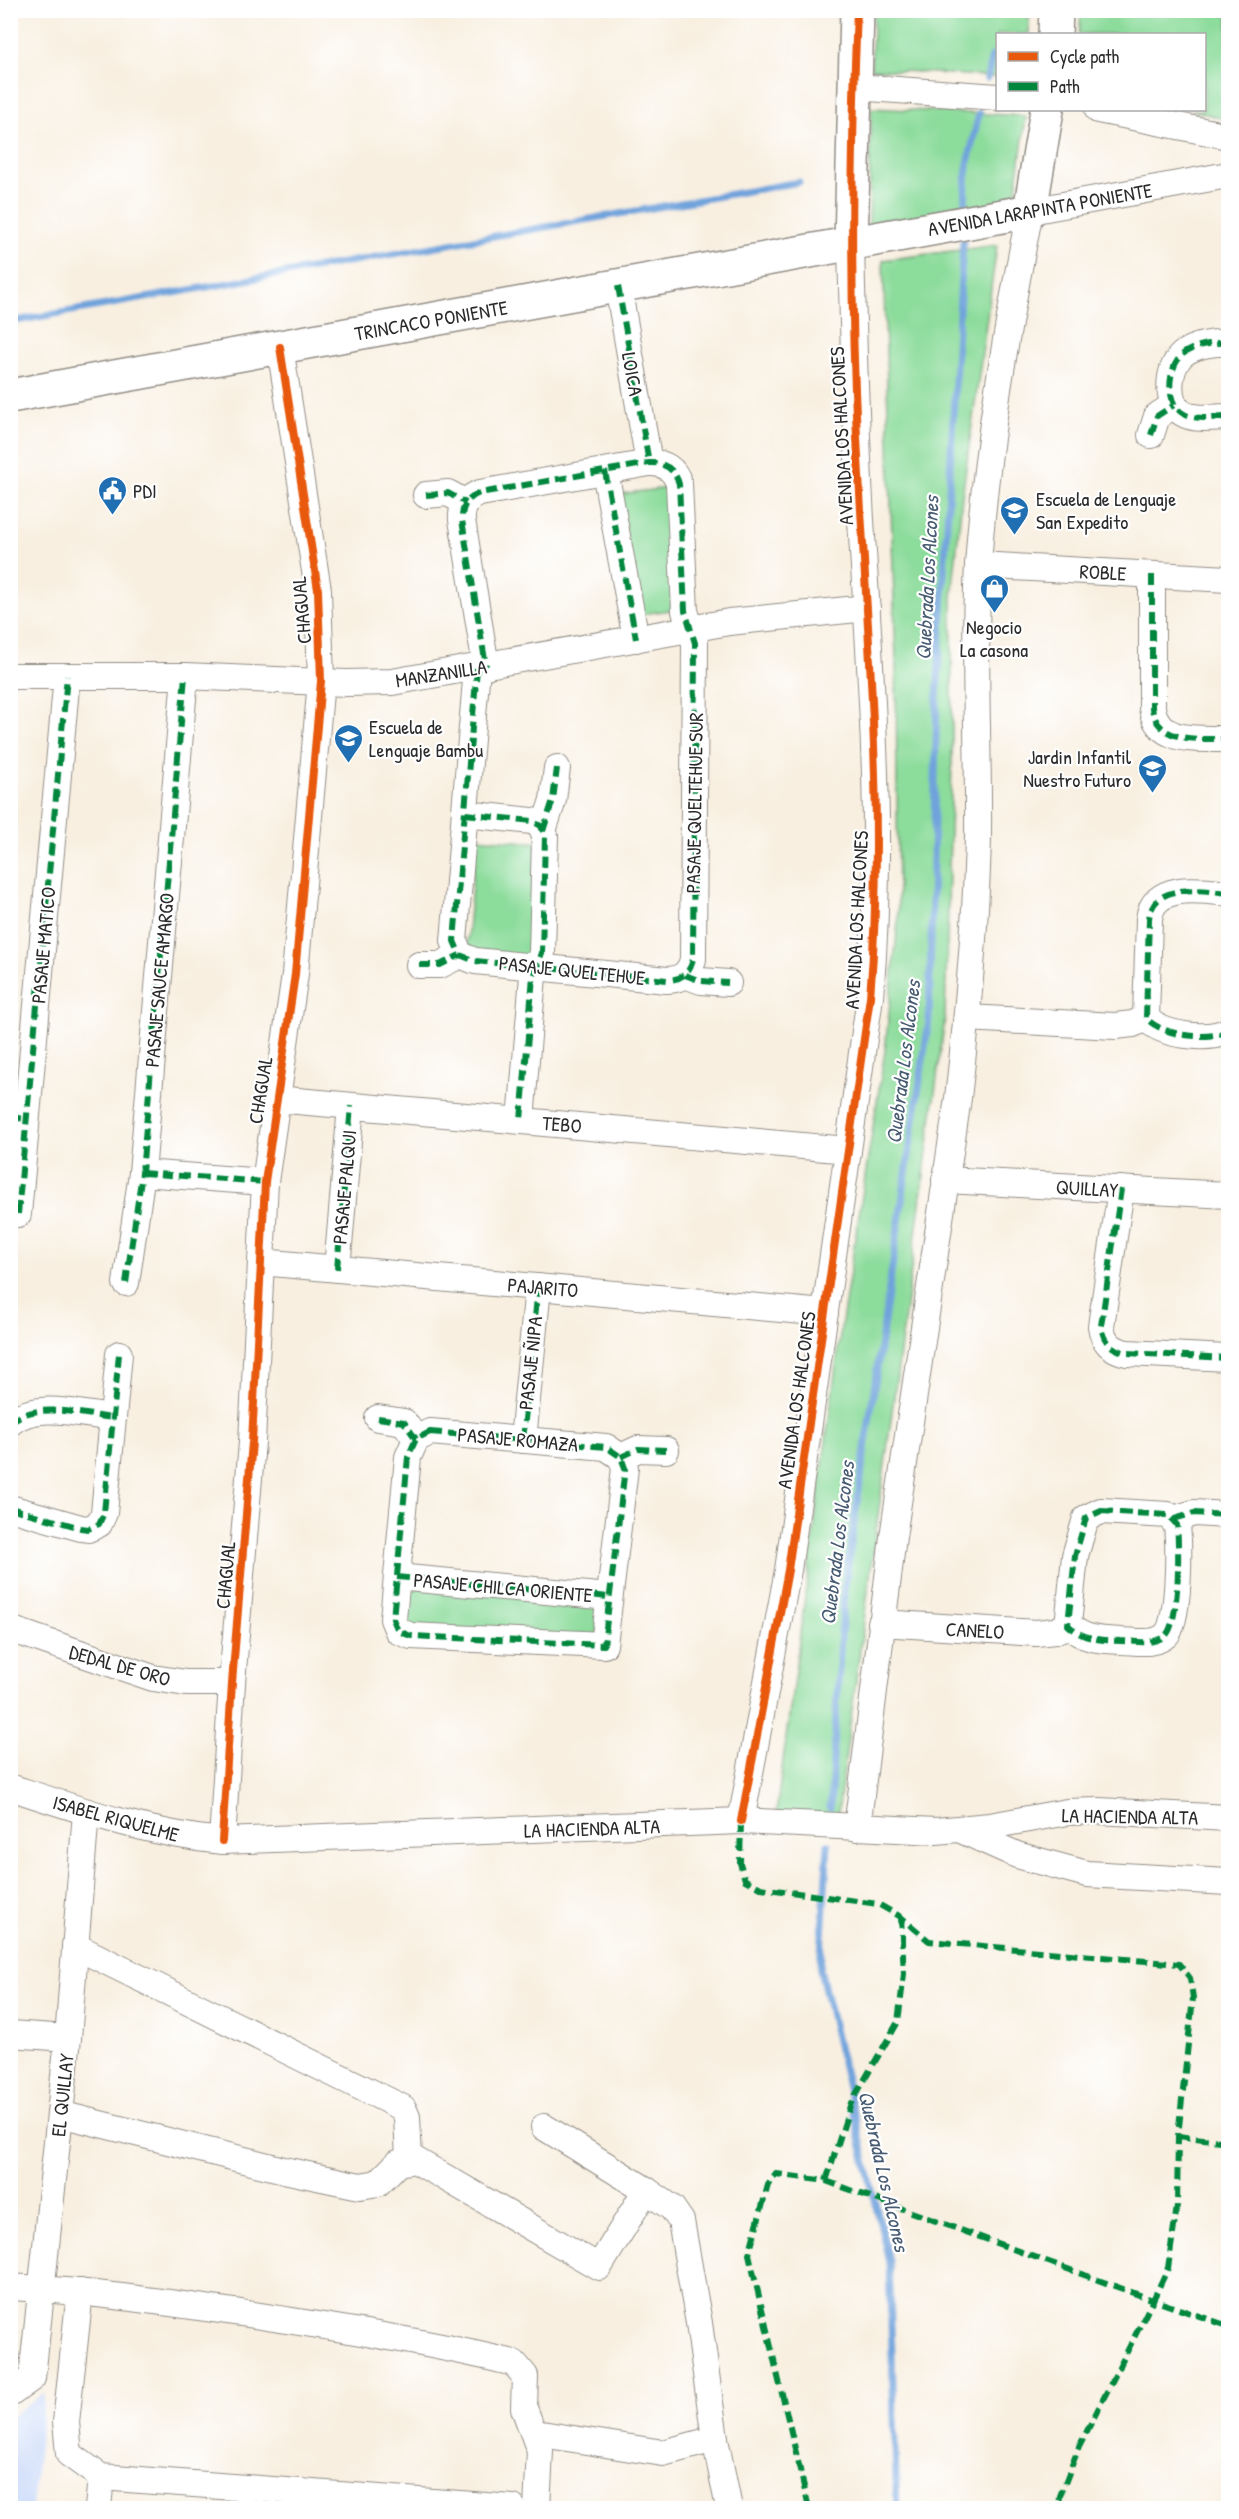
<svg xmlns="http://www.w3.org/2000/svg" width="1239" height="2519" font-family="'Patrick Hand',sans-serif">
	<style>
		.built { fill: #ccdbf9 }
		.green { fill: #8cdc9b; stroke: #5c8463; stroke-width: 1.5 }
		.lines { fill: none; stroke-linecap: round; stroke-linejoin: round }
		.stream { stroke: #70a3dc; stroke-width: 7 }
		.minor-casing { stroke: #928d86; stroke-width: 28 }
		.tertiary-casing { stroke: #928d86; stroke-width: 36 }
		.minor { stroke: #fff; stroke-width: 26 }
		.tertiary { stroke: #fff; stroke-width: 33 }
		.quiet { stroke: #00873e; stroke-width: 6; stroke-dasharray: 12 6; stroke-linecap: butt }
		.cycleway-casing { stroke: #fff; stroke-width: 11 }
		.cycleway { stroke: #e8590c; stroke-width: 8 }
		.labels { text-anchor: middle; dominant-baseline: central; stroke-width: 4.5; stroke-linejoin: round; paint-order: stroke }
		.street-label { font-size: 20px; fill: #2b2b2b; stroke: #fff }
		.poi-label { font-size: 20px; fill: #2b2b2b; stroke: #fff; text-anchor: start }
		.water-label { font-size: 21px; font-style: italic; fill: #475b72; stroke: #fff }
	</style>
	<rect width="100%" height="100%" fill="#fff"/>
	<filter id="ink" filterUnits="userSpaceOnUse"><feTurbulence type="fractalNoise" baseFrequency=".0167" numOctaves="2"/><feDisplacementMap in="SourceGraphic" scale="12" xChannelSelector="R" yChannelSelector="G"/><feConvolveMatrix kernelMatrix="1 2 1 2 8 2 1 2 1" color-interpolation-filters="sRGB"/></filter>
	<filter id="wash" filterUnits="userSpaceOnUse"><feTurbulence type="fractalNoise" baseFrequency=".008" numOctaves="4" result="noise"/><feDisplacementMap in="SourceGraphic" scale="24" xChannelSelector="R" yChannelSelector="G"/><feGaussianBlur stdDeviation="1.35" result="paint"/><feColorMatrix in="noise" values="0 0 0 0 0 0 0 0 0 0 0 0 0 0 0 0 0 1.4 0 .05"/><feComposite in="paint" operator="in"/></filter>
	<g filter="url(#wash)">
		<rect width="100%" height="100%" fill="#f8efe0"/>
		<polygon class="built" points="45,2392 32,2508 11,2508 11,2417"/>
		<g class="green">
			<polygon points="874,11 1029,11 1029,34 998,34 997,77 871,69"/>
			<polygon points="1081,11 1228,11 1228,120 1191,110 1204,110 1204,34 1079,34"/>
			<polygon points="871,108 1026,116 1015,199 869,229"/>
			<polygon points="997,245 962,497 952,597 952,762 945,1018 837,1821 776,1813 841,1328 885,1051 898,922 896,662 883,260"/>
			<polygon points="666,488 677,609 636,615 621,494"/>
			<polygon points="476,838 541,843 531,959 466,954"/>
			<polygon points="405,1586 600,1601 597,1641 402,1627"/>
		</g>
		<g class="lines">
			<g class="stream">
				<polyline points="987,78 992,56"/>
				<polyline points="965,203 967,168 979,113"/>
				<polyline points="10,322 799,182"/>
				<polyline points="830,1808 844,1590 929,1020 937,699 963,242"/>
				<polyline points="828,1844 820,1969 889,2261 897,2508"/>
			</g>
		</g>
	</g>
	<g filter="url(#ink)">
		<g class="lines">
			<defs>
				<g id="minor">
					<polyline points="854,87 998,97"/>
					<polyline points="1098,110 1228,136"/>
					<polyline points="618,286 649,463"/>
					<path d="M1228 343C1215 342 1194 345 1183 354 1167 367 1164 406 1186 415 1198 420 1216 417 1228 417"/>
					<polyline points="1151,435 1157,416 1174,405"/>
					<polyline points="605,471 636,639"/>
					<polyline points="426,495 448,493 466,503"/>
					<polyline points="978,565 1228,579"/>
					<path d="M1152 575V708C1158 745 1200 738 1228 739"/>
					<path d="M477 668 454 941 460 955 475 961 667 980C681 980 690 973 693 959L695 643 685 611 679 484C675 469 664 462 649 463L480 493C468 497 461 507 462 520L486 666"/>
					<polyline points="10,676 185,676 346,683 392,682 729,622 867,608"/>
					<polyline points="465,814 532,821 541,826 545,836 542,953 533,976 521,1120"/>
					<polyline points="543,831 553,800 557,768"/>
					<path d="M1228 893C1201 890 1153 882 1149 919L1146 1018C1162 1036 1207 1041 1228 1031"/>
					<polyline points="419,965 440,965 460,955"/>
					<polyline points="685,975 701,981 728,983"/>
					<polyline points="967,1018 1115,1026 1133,1024 1146,1018"/>
					<polyline points="275,1099 848,1150"/>
					<polyline points="142,1173 265,1182"/>
					<polyline points="945,1180 1228,1195"/>
					<path d="M1121 1189 1101 1326C1103 1342 1112 1350 1127 1353L1228 1358"/>
					<polyline points="18,1214 67,676"/>
					<polyline points="261,1262 825,1313"/>
					<polyline points="337,1269 351,1106"/>
					<polyline points="126,1283 142,1173 185,676"/>
					<polyline points="378,1418 404,1422 416,1439"/>
					<path d="M10 1423C35 1400 83 1415 113 1418"/>
					<polygon points="430,1432 606,1447 621,1457 625,1468 604,1645 411,1636 398,1631 393,1619 408,1457 416,1439"/>
					<polyline points="523,1440 538,1287"/>
					<polyline points="621,1457 638,1449 666,1450"/>
					<polyline points="10,1508 81,1528 88,1529 99,1524 104,1513 119,1354"/>
					<path d="M1101 1511 1168 1515 1177 1525C1179 1545 1180 1621 1166 1635 1154 1646 1135 1641 1121 1641 1100 1640 1084 1640 1068 1625L1075 1556 1086 1518Z"/>
					<polyline points="1174,1519 1194,1513 1228,1515"/>
					<polyline points="397,1577 609,1597"/>
					<polyline points="881,1623 1036,1633 1055,1631 1068,1625"/>
					<polyline points="10,1629 153,1678 186,1683 232,1683"/>
					<path d="M10 1787C80 1810 149 1834 222 1841L741 1821 936 1831 990 1826 1067 1812 1099 1811 1228 1818"/>
					<path d="M741 1821 788 1570 870 997C884 837 871 680 861 520 856 428 853 336 851 243"/>
					<path d="M857 1828 893 1537 958 1098C968 1011 976 924 978 837 979 746 973 655 978 565 986 445 1007 328 1030 211L1228 175"/>
					<polyline points="961,1830 1017,1855 1087,1874 1228,1882"/>
					<polyline points="222,1841 232,1683 252,1442 265,1182 295,974 321,681 318,590 280,347"/>
					<polyline points="75,1946 403,2108 407,2117 409,2159"/>
					<polyline points="10,2034 68,2038"/>
					<polyline points="60,2114 284,2170 360,2186 378,2183 398,2163 415,2160 599,2267 646,2190 544,2127"/>
					<polyline points="646,2190 672,2208 681,2221 699,2323 715,2439 729,2508"/>
					<path d="M10 2287C88 2291 164 2302 241 2313 332 2327 424 2341 514 2363L525 2376 524 2408 540 2451 537 2508"/>
					<polyline points="80,2292 66,2422 69,2454 101,2477 513,2508"/>
					<polyline points="10,2394 32,2378 68,2038 86,1812"/>
					<polyline points="535,2433 663,2453 715,2439"/>
					<polyline points="98,2508 101,2477"/>
				</g>
				<g id="tertiary">
					<polyline points="1055,34 1056,10"/>
					<polyline points="851,243 857,10"/>
					<polyline points="10,396 1030,211 1047,110"/>
				</g>
			</defs>
			<use href="#minor" class="minor-casing"/>
			<use href="#tertiary" class="tertiary-casing"/>
			<use href="#minor" class="minor"/>
			<use href="#tertiary" class="tertiary"/>
			<g class="quiet">
				<polyline points="618,286 649,463"/>
				<path d="M1228 343C1215 342 1194 345 1183 354 1167 367 1164 406 1186 415 1198 420 1216 417 1228 417"/>
				<polyline points="1151,435 1157,416 1174,405"/>
				<polyline points="605,471 636,639"/>
				<polyline points="426,495 448,493 466,503"/>
				<path d="M1152 575V708C1158 745 1200 738 1228 739"/>
				<path d="M477 668 454 941 460 955 475 961 667 980C681 980 690 973 693 959L695 643 685 611 679 484C675 469 664 462 649 463L480 493C468 497 461 507 462 520L486 666"/>
				<polyline points="465,814 532,821 541,826 545,836 542,953 533,976 521,1120"/>
				<polyline points="543,831 553,800 557,768"/>
				<path d="M1228 893C1201 890 1153 882 1149 919L1146 1018C1162 1036 1207 1041 1228 1031"/>
				<polyline points="419,965 440,965 460,955"/>
				<polyline points="685,975 701,981 728,983"/>
				<polyline points="10,1117 27,1119"/>
				<polyline points="142,1173 265,1182"/>
				<path d="M1121 1189 1101 1326C1103 1342 1112 1350 1127 1353L1228 1358"/>
				<polyline points="18,1214 67,676"/>
				<polyline points="337,1269 351,1106"/>
				<polyline points="126,1283 142,1173 185,676"/>
				<polyline points="378,1418 404,1422 416,1439"/>
				<path d="M10 1423C35 1400 83 1415 113 1418"/>
				<polygon points="430,1432 606,1447 621,1457 625,1468 604,1645 411,1636 398,1631 393,1619 408,1457 416,1439"/>
				<polyline points="523,1440 538,1287"/>
				<polyline points="621,1457 638,1449 666,1450"/>
				<polyline points="10,1508 81,1528 88,1529 99,1524 104,1513 119,1354"/>
				<path d="M1101 1511 1168 1515 1177 1525C1179 1545 1180 1621 1166 1635 1154 1646 1135 1641 1121 1641 1100 1640 1084 1640 1068 1625L1075 1556 1086 1518Z"/>
				<polyline points="1174,1519 1194,1513 1228,1515"/>
				<polyline points="397,1577 609,1597"/>
				<polyline points="741,1821 740,1863 745,1880 761,1888 878,1904 901,1917 929,1941 1179,1964 1190,1978 1193,1998 1178,2136 1177,2206 1168,2268 1153,2300 1228,2326"/>
				<polyline points="1178,2136 1228,2142"/>
				<polyline points="826,2181 851,2103 898,2022 904,1974 901,1917"/>
				<polyline points="809,2508 749,2254 768,2185 776,2174 826,2181 1153,2300 1079,2447 1060,2496 1059,2508"/>
			</g>
			<defs>
				<g id="cycleway">
					<path d="M741 1821 788 1570 870 997C886 807 866 626 857 437 850 295 851 153 857 10"/>
					<polyline points="222,1841 232,1683 252,1442 265,1182 295,974 321,681 318,590 280,347"/>
				</g>
			</defs>
			<use href="#cycleway" class="cycleway-casing"/>
			<use href="#cycleway" class="cycleway"/>
		</g>
	</g>
	<defs>
		<symbol id="civic-pin" viewBox="-11 -11 22 30"><path d="M0 17L-7.5 6A9.5 9.5 0 1 1 7.5 6Z" fill="#1f6fb2" stroke="#fff"/><path d="M-.6-6.5H3V-4.5H.6V-3L4-1V1h2V6H-6V1h2V-1L-.6-3ZM-1.2 2.5V6h2.4V2.5Z" fill="#fff"/></symbol>
		<symbol id="school-pin" viewBox="-11 -11 22 30"><path d="M0 17L-7.5 6A9.5 9.5 0 1 1 7.5 6Z" fill="#1f6fb2" stroke="#fff"/><path d="M0-5L7-2L0 1L-7-2ZM-4 1L0 2.5L4 1V4Q0 6-4 4Z" fill="#fff"/></symbol>
		<symbol id="shop-pin" viewBox="-11 -11 22 30"><path d="M0 17L-7.5 6A9.5 9.5 0 1 1 7.5 6Z" fill="#1f6fb2" stroke="#fff"/><path d="M-5-2.5h2.3a2.7 3.5 0 0 1 5.4 0H5L5.5 6h-11ZM-1.5-2.5h3a1.5 2.3 0 0 0-3 0Z" fill="#fff"/></symbol>
	</defs>
	<g fill-rule="evenodd">
		<use href="#civic-pin" x="96" y="474" width="33" height="45"/>
		<use href="#school-pin" x="998" y="494" width="33" height="45"/>
		<use href="#shop-pin" x="978" y="572" width="33" height="45"/>
		<use href="#school-pin" x="332" y="722" width="33" height="45"/>
		<use href="#school-pin" x="1136" y="752" width="33" height="45"/>
	</g>
	<g class="labels">
		<g class="street-label">
			<text transform="translate(1040 209) rotate(-10)">AVENIDA LARAPINTA PONIENTE</text>
			<text transform="translate(431 320) rotate(-10)">TRINCACO PONIENTE</text>
			<text transform="translate(633 374) rotate(80)">LOICA</text>
			<text transform="translate(841 436) rotate(-93)">AVENIDA LOS HALCONES</text>
			<text transform="translate(1103 572) rotate(3)">ROBLE</text>
			<text transform="translate(301 610) rotate(-95)">CHAGUAL</text>
			<text transform="translate(441 673) rotate(-9)">MANZANILLA</text>
			<text transform="translate(694 803) rotate(-89)">PASAJE QUELTEHUE SUR</text>
			<text transform="translate(856 920) rotate(-87)">AVENIDA LOS HALCONES</text>
			<text transform="translate(43 945) rotate(-85)">PASAJE MATICO</text>
			<text transform="translate(572 970) rotate(6)">PASAJE QUELTEHUE</text>
			<text transform="translate(159 980) rotate(-85)">PASAJE SAUCE AMARGO</text>
			<text transform="translate(260 1090) rotate(-81)">CHAGUAL</text>
			<text transform="translate(562 1124) rotate(5)">TEBO</text>
			<text transform="translate(344 1187) rotate(-85)">PASAJE PALQUI</text>
			<text transform="translate(1087 1188) rotate(3)">QUILLAY</text>
			<text transform="translate(543 1287) rotate(5)">PAJARITO</text>
			<text transform="translate(530 1363) rotate(-84)">PASAJE ÑIPA</text>
			<text transform="translate(796 1400) rotate(-82)">AVENIDA LOS HALCONES</text>
			<text transform="translate(518 1439) rotate(5)">PASAJE ROMAZA</text>
			<text transform="translate(225 1575) rotate(-85)">CHAGUAL</text>
			<text transform="translate(503 1587) rotate(5)">PASAJE CHILCA ORIENTE</text>
			<text transform="translate(975 1630) rotate(3)">CANELO</text>
			<text transform="translate(120 1665) rotate(16)">DEDAL DE ORO</text>
			<text transform="translate(1130 1816) rotate(1)">LA HACIENDA ALTA</text>
			<text transform="translate(116 1818) rotate(15)">ISABEL RIQUELME</text>
			<text transform="translate(592 1828) rotate(-2)">LA HACIENDA ALTA</text>
			<text transform="translate(62 2095) rotate(-84)">EL QUILLAY</text>
		</g>
		<g class="poi-label">
			<text x="133" y="490">PDI</text>
			<text x="1036" y="498">Escuela de Lenguaje<tspan x="1036" dy="23">San Expedito</tspan></text>
			<text x="994" y="626" text-anchor="middle">Negocio<tspan x="994" dy="23">La casona</tspan></text>
			<text x="369" y="726">Escuela de<tspan x="369" dy="23">Lenguaje Bambu</tspan></text>
			<text x="1131" y="756" text-anchor="end">Jardin Infantil<tspan x="1131" dy="23">Nuestro Futuro</tspan></text>
		</g>
		<g class="water-label">
			<text transform="translate(927 578) rotate(-87)">Quebrada Los Alcones</text>
			<text transform="translate(903 1062) rotate(-83)">Quebrada Los Alcones</text>
			<text transform="translate(837 1543) rotate(-83)">Quebrada Los Alcones</text>
			<text transform="translate(884 2171) rotate(77)">Quebrada Los Alcones</text>
		</g>
	</g>
	<rect width="1239" height="2519" fill="none" stroke="#fff" stroke-width="36"/>
	<rect x="996" y="33" width="210" height="78" fill="#ffffff" stroke="#aaaaaa" stroke-width="1.5"/>
	<rect x="1008" y="52" width="30" height="9" fill="#e8590c" stroke="#aaaaaa" stroke-width="1.5"/>
	<text x="1050" y="63" font-size="18" fill="#2b2b2b">Cycle path</text>
	<rect x="1008" y="82" width="30" height="9" fill="#00873e" stroke="#aaaaaa" stroke-width="1.5"/>
	<text x="1050" y="93" font-size="18" fill="#2b2b2b">Path</text>
</svg>
